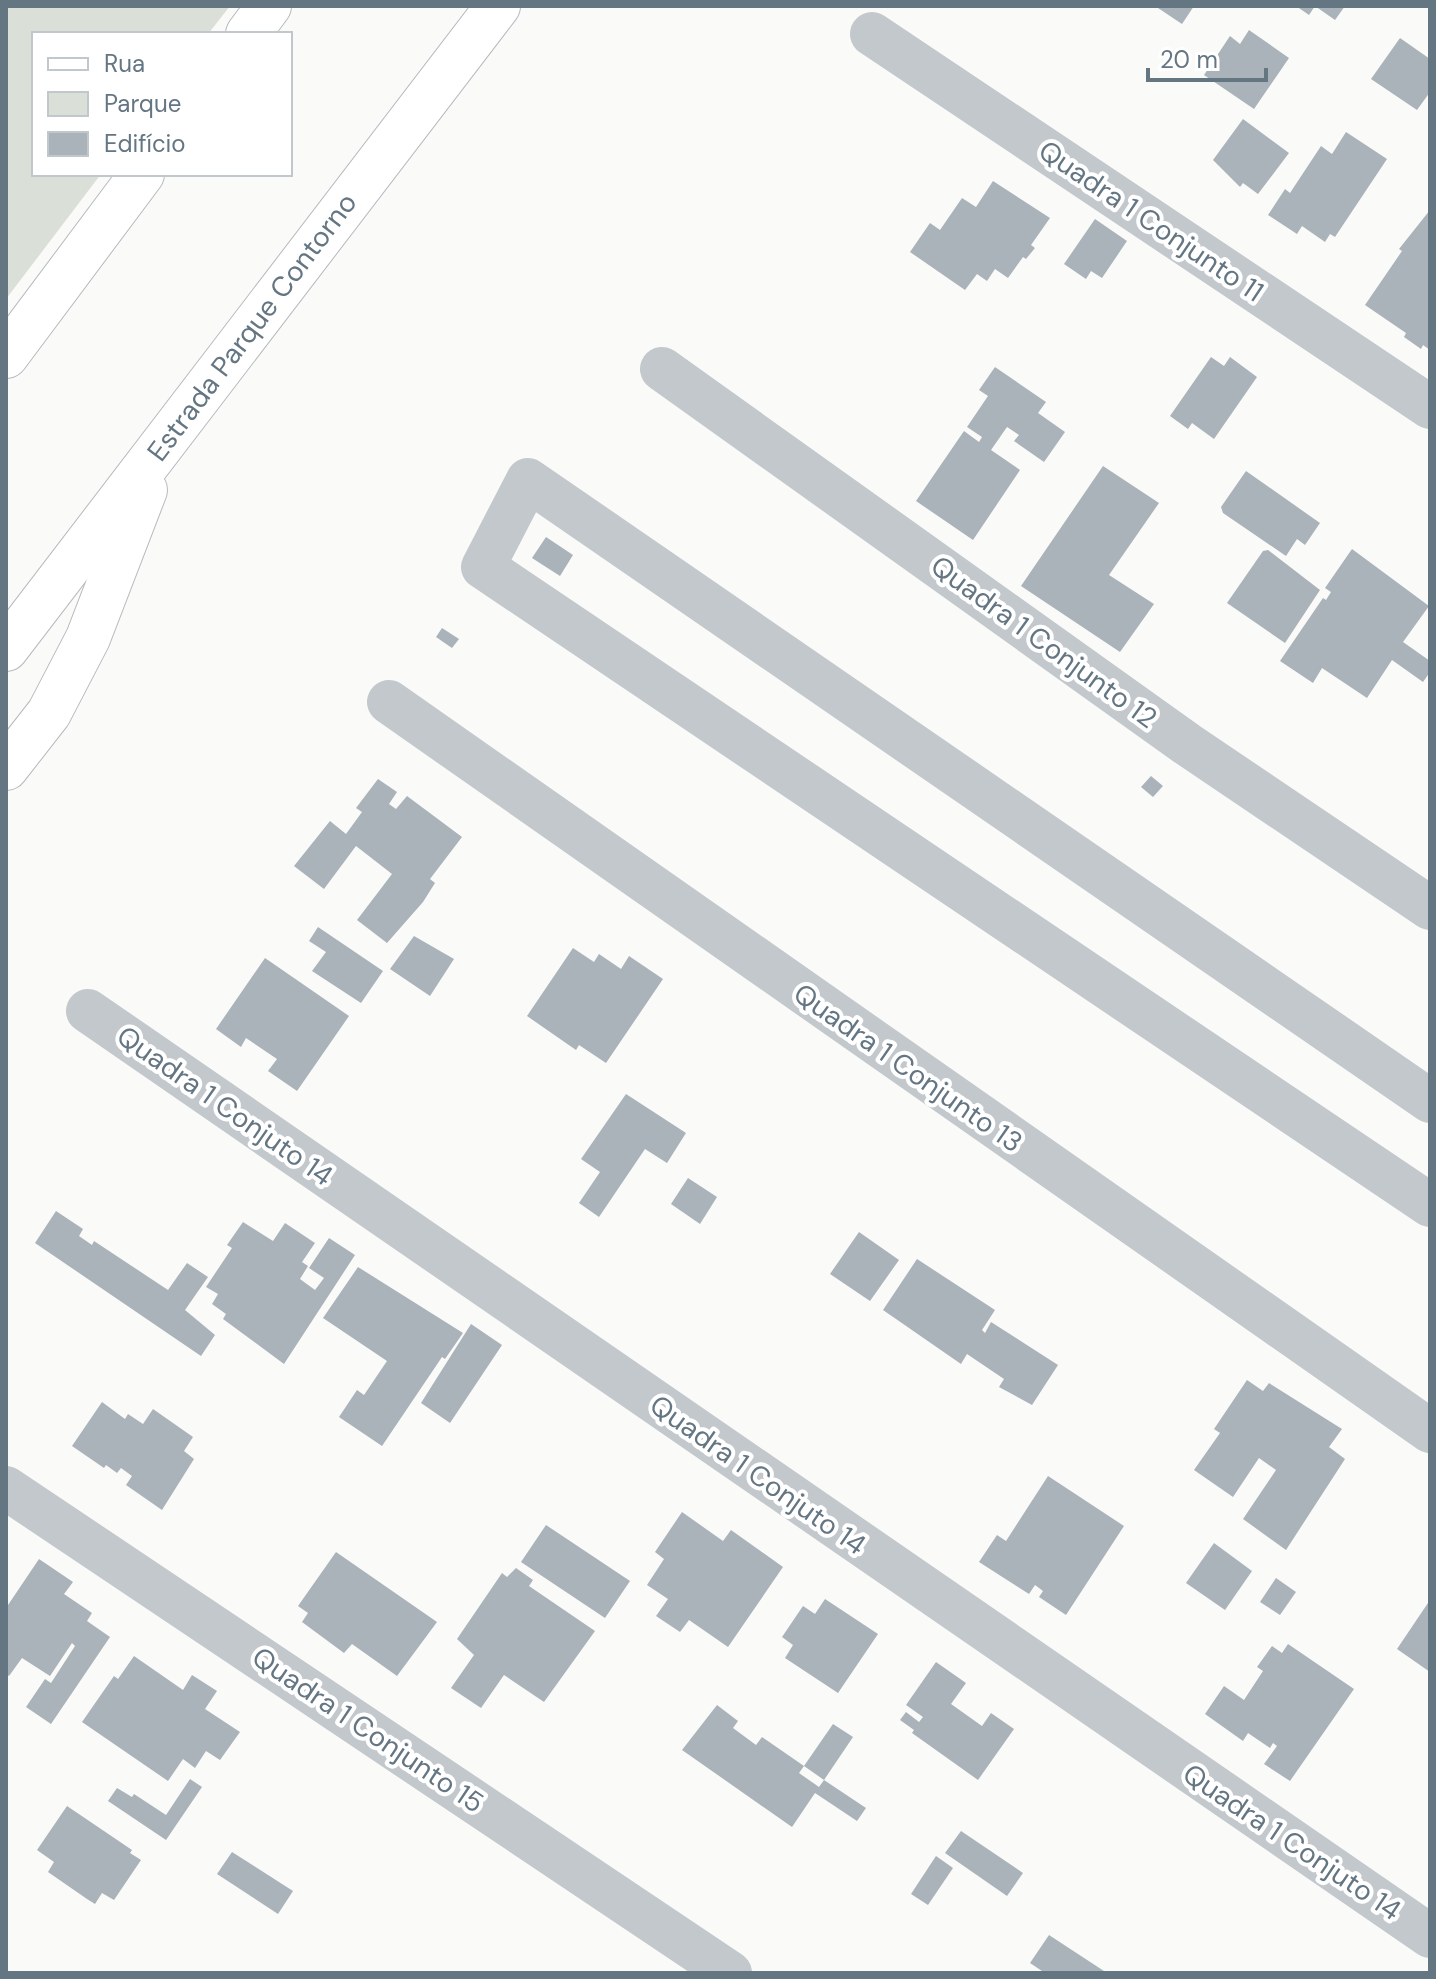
<svg xmlns="http://www.w3.org/2000/svg" width="1436" height="1979" font-family="'DM Sans',sans-serif">
	<style>
		.green { fill: #dadfd7 }
		.building { fill: #aab3b9 }
		.lines { fill: none; stroke-linecap: round; stroke-linejoin: round }
		.primary-casing { stroke: #b5babe; stroke-width: 46 }
		.street { stroke: #c3c8cc; stroke-width: 44 }
		.primary { stroke: #fff; stroke-width: 44 }
		.labels { text-anchor: middle; dominant-baseline: central; stroke-width: 8; stroke-linejoin: round; paint-order: stroke }
		.street-label { font-size: 28px; fill: #657683; stroke: #fff }
	</style>
	<rect width="100%" height="100%" fill="#fafaf8"/>
	<polygon class="green" points="6,6 230,6 208,34 34,34 34,174 101,174 6,299"/>
	<g class="building">
		<polygon points="1155,6 1194,6 1182,24"/>
		<polygon points="1296,6 1345,6 1335,20 1315,6 1309,15"/>
		<polygon points="1249,30 1289,58 1254,109 1204,75 1230,36 1240,44"/>
		<polygon points="1400,38 1430,59 1430,92 1417,110 1371,79"/>
		<polygon points="1243,119 1289,153 1258,194 1243,183 1240,187 1213,160"/>
		<polygon points="1346,132 1387,159 1335,237 1330,234 1325,242 1302,226 1297,234 1268,215 1285,189 1290,193 1321,146 1332,154"/>
		<polygon points="993,181 1050,218 1031,245 1035,248 1026,259 1023,257 1008,278 995,269 987,281 977,274 965,290 910,252 930,223 940,230 962,198 976,207"/>
		<polygon points="1430,210 1430,350 1423,345 1421,349 1404,337 1406,333 1365,305 1402,251 1399,249"/>
		<polygon points="1095,219 1127,241 1102,278 1091,271 1086,279 1064,264"/>
		<polygon points="1211,357 1224,366 1230,357 1257,377 1214,439 1192,423 1188,429 1170,416"/>
		<polygon points="995,367 1046,402 1038,413 1065,432 1044,462 1014,441 1019,435 1007,427 991,450 1020,470 973,540 916,501 964,431 979,442 982,437 967,427 988,396 979,390"/>
		<polygon points="1103,466 1159,503 1109,575 1154,604 1120,652 1021,586"/>
		<polygon points="1246,471 1320,523 1305,545 1297,539 1286,556 1223,513 1221,507"/>
		<polygon points="546,537 573,555 560,576 532,558"/>
		<polygon points="1352,549 1429,606 1403,642 1430,661 1430,672 1423,682 1392,660 1367,698 1322,668 1313,683 1280,661 1323,598 1326,600 1331,592 1325,588"/>
		<polygon points="1268,550 1320,590 1285,643 1227,603 1263,551"/>
		<polygon points="442,628 459,639 452,648 436,637"/>
		<polygon points="1151,776 1163,786 1153,797 1141,787"/>
		<polygon points="378,779 397,792 389,804 396,809 407,796 462,837 430,879 435,883 423,902 387,943 357,920 392,874 356,846 324,889 294,866 330,821 346,834 362,812 356,808"/>
		<polygon points="318,927 383,971 361,1003 312,971 326,952 309,941"/>
		<polygon points="414,936 454,959 430,996 390,969"/>
		<polygon points="573,948 594,962 599,954 621,969 629,956 663,979 606,1063 579,1045 576,1050 527,1016"/>
		<polygon points="265,958 349,1016 297,1091 268,1071 277,1059 246,1038 241,1047 216,1029"/>
		<polygon points="626,1094 686,1133 667,1163 645,1149 599,1217 579,1203 600,1172 581,1159"/>
		<polygon points="688,1178 717,1197 700,1224 671,1204"/>
		<polygon points="56,1211 83,1229 79,1236 92,1245 94,1241 168,1290 187,1263 208,1277 185,1310 215,1335 201,1356 35,1243"/>
		<polygon points="243,1222 273,1241 285,1223 315,1243 302,1262 308,1266 300,1279 315,1290 324,1278 309,1268 329,1238 355,1255 284,1364 223,1319 226,1314 212,1304 218,1294 206,1287 232,1248 227,1245"/>
		<polygon points="859,1232 899,1260 870,1301 830,1274"/>
		<polygon points="917,1259 995,1310 982,1330 985,1333 991,1322 1058,1365 1032,1405 999,1387 1004,1379 967,1354 961,1364 883,1310"/>
		<polygon points="358,1267 463,1333 445,1359 442,1357 382,1446 339,1417 357,1390 364,1395 387,1361 323,1318"/>
		<polygon points="471,1324 502,1345 450,1423 421,1403"/>
		<polygon points="1247,1380 1263,1391 1269,1383 1342,1429 1329,1447 1345,1459 1286,1550 1243,1519 1276,1470 1259,1458 1233,1497 1194,1470 1220,1433 1214,1429"/>
		<polygon points="102,1402 125,1419 128,1414 143,1424 153,1409 193,1437 184,1451 194,1459 162,1510 126,1485 132,1476 121,1468 117,1473 106,1465 104,1468 72,1446"/>
		<polygon points="1048,1476 1124,1526 1066,1615 1039,1597 1043,1591 1035,1585 1029,1594 979,1562 997,1535 1006,1541"/>
		<polygon points="682,1512 723,1541 731,1530 783,1567 728,1647 689,1620 680,1632 656,1616 668,1599 647,1585 664,1559 655,1552"/>
		<polygon points="546,1525 630,1581 605,1618 521,1562"/>
		<polygon points="1214,1543 1252,1571 1225,1610 1186,1583"/>
		<polygon points="336,1552 437,1622 397,1676 352,1644 344,1653 302,1622 308,1613 298,1606"/>
		<polygon points="39,1559 73,1582 64,1594 92,1613 87,1621 110,1637 51,1724 26,1707 45,1679 51,1683 75,1646 72,1643 50,1676 22,1658 9,1676 6,1674 6,1608"/>
		<polygon points="516,1568 533,1580 529,1586 595,1631 544,1702 504,1675 481,1708 451,1688 474,1655 457,1639 502,1573 507,1577"/>
		<polygon points="1276,1578 1296,1592 1280,1615 1260,1602"/>
		<polygon points="825,1599 878,1634 838,1693 785,1658 793,1645 782,1637 803,1606 815,1614"/>
		<polygon points="1430,1600 1430,1672 1397,1649"/>
		<polygon points="1288,1644 1354,1689 1290,1781 1264,1764 1277,1746 1273,1743 1270,1748 1248,1733 1243,1741 1205,1714 1224,1686 1244,1700 1263,1671 1257,1667 1272,1646 1282,1653"/>
		<polygon points="134,1656 183,1690 192,1675 217,1691 205,1709 240,1732 220,1760 206,1751 195,1768 183,1759 168,1781 82,1722 114,1676 118,1679"/>
		<polygon points="936,1662 966,1683 951,1704 982,1726 991,1713 1014,1729 978,1780 912,1733 914,1730 900,1720 906,1712 919,1722 923,1717 906,1705"/>
		<polygon points="717,1705 738,1721 733,1728 756,1745 762,1737 804,1766 799,1773 819,1787 824,1780 866,1808 857,1821 815,1793 792,1827 682,1750"/>
		<polygon points="833,1724 853,1737 824,1780 804,1766"/>
		<polygon points="190,1779 202,1787 166,1840 108,1801 117,1788 132,1797 134,1794 166,1815"/>
		<polygon points="67,1806 132,1850 130,1853 141,1860 114,1900 102,1893 95,1904 87,1899 48,1872 54,1862 37,1850"/>
		<polygon points="961,1831 1023,1873 1007,1896 945,1853"/>
		<polygon points="232,1852 293,1891 278,1914 217,1874"/>
		<polygon points="936,1856 953,1868 928,1905 911,1894"/>
		<polygon points="1049,1935 1107,1973 1045,1973 1030,1963"/>
	</g>
	<g class="lines">
		<defs>
			<g id="primary">
				<polyline points="248,34 269,6"/>
				<polyline points="6,356 142,174"/>
				<polyline points="6,649 498,6"/>
				<polyline points="6,768 49,713 88,638 145,490"/>
			</g>
		</defs>
		<use href="#primary" class="primary-casing"/>
		<g class="street">
			<polyline points="872,34 1430,407"/>
			<polyline points="662,369 1187,744 1430,908"/>
			<polyline points="389,702 1430,1431"/>
			<polyline points="88,1011 1430,1936"/>
			<polyline points="1430,1101 528,480 483,567 1430,1205"/>
			<polyline points="6,1488 730,1973"/>
		</g>
		<use href="#primary" class="primary"/>
	</g>
	<g class="labels">
		<g class="street-label">
			<text transform="translate(1151 221) rotate(34)">Quadra 1 Conjunto 11</text>
			<text transform="translate(252 327) rotate(-53)">Estrada Parque Contorno</text>
			<text transform="translate(1044 642) rotate(36)">Quadra 1 Conjunto 12</text>
			<text transform="translate(908 1068) rotate(35)">Quadra 1 Conjunto 13</text>
			<text transform="translate(225 1106) rotate(35)">Quadra 1 Conjuto 14</text>
			<text transform="translate(758 1475) rotate(35)">Quadra 1 Conjuto 14</text>
			<text transform="translate(368 1730) rotate(34)">Quadra 1 Conjunto 15</text>
			<text transform="translate(1292 1842) rotate(34)">Quadra 1 Conjuto 14</text>
		</g>
	</g>
	<rect width="1436" height="1979" fill="none" stroke="#657683" stroke-width="16"/>
	<rect x="32" y="32" width="260" height="144" fill="#ffffff" stroke="#c1c8cd" stroke-width="2"/>
	<rect x="48" y="58" width="40" height="12" fill="#ffffff" stroke="#c1c8cd" stroke-width="2"/>
	<text x="104" y="72" font-size="24" fill="#657683">Rua</text>
	<rect x="48" y="92" width="40" height="24" fill="#dadfd7" stroke="#c1c8cd" stroke-width="2"/>
	<text x="104" y="112" font-size="24" fill="#657683">Parque</text>
	<rect x="48" y="132" width="40" height="24" fill="#aab3b9" stroke="#c1c8cd" stroke-width="2"/>
	<text x="104" y="152" font-size="24" fill="#657683">Edifício</text>
	<path d="M1148 68v12h118v-12" fill="none" stroke="#657683" stroke-width="4"/>
	<text x="1160" y="68" font-size="24" fill="#657683" stroke="#ffffff" stroke-width="6" paint-order="stroke">20 m</text>
</svg>
